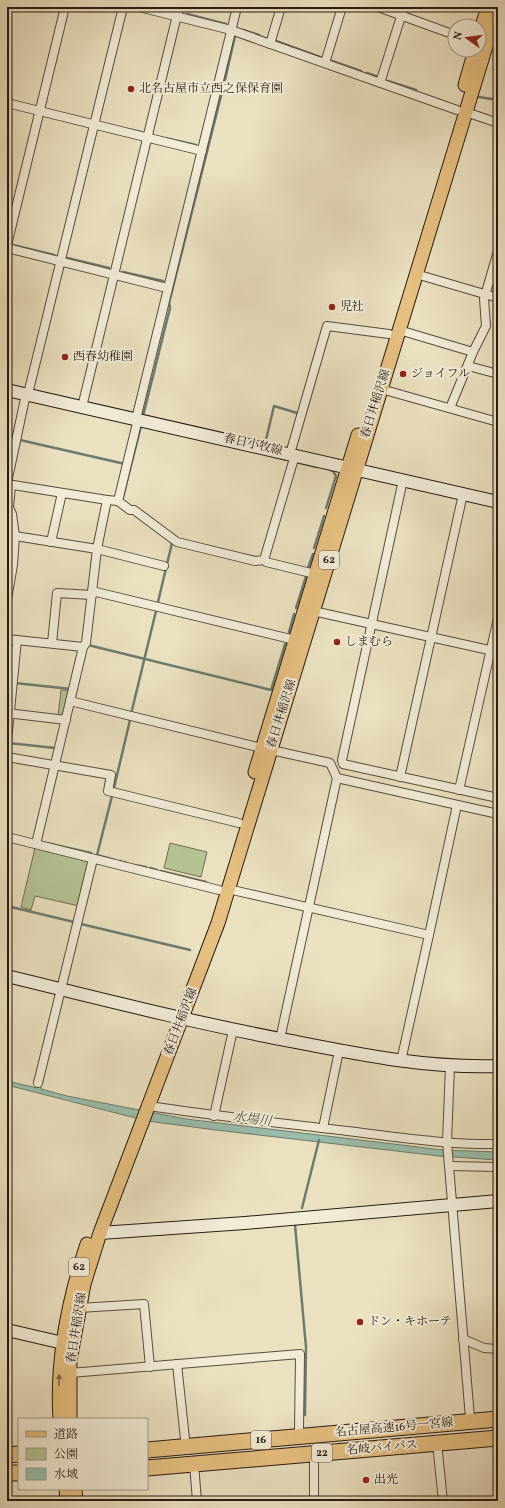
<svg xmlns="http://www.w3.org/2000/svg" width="505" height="1508" font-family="Vollkorn,'Noto Serif JP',serif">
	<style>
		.green { fill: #b5c394; stroke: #6e6e54 }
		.water { fill: #99bead; stroke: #6b7c6f }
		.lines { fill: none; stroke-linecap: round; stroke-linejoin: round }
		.stream { stroke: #6b7c6f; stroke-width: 2.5 }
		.street-casing { stroke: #584b3e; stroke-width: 10 }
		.secondary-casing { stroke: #271913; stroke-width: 14 }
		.primary-casing { stroke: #271913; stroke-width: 15 }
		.highway-casing { stroke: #271913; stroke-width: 17 }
		.street { stroke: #f2ecd7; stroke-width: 8 }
		.secondary { stroke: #f2ecd7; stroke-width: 12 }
		.primary { stroke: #e6c080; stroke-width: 13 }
		.highway { stroke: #e6c080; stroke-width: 15 }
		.oneway { fill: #866c4a }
		.poi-dot { fill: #8f2418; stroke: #f2ecd7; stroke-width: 1.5 }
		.labels { text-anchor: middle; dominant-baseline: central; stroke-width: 4; stroke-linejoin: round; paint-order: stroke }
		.shield { fill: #f2ecd7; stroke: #64584e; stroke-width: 1 }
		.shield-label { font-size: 11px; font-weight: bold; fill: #271913 }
		.poi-label { font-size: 12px; fill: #271913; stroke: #f2ecd7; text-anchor: start }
		.street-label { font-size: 12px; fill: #271913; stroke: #f2ecd7 }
		.water-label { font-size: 13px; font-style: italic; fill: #4f5349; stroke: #f2ecd7 }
	</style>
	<rect width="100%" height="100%" fill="#ebe1c1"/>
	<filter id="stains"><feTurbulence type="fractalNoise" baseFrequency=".005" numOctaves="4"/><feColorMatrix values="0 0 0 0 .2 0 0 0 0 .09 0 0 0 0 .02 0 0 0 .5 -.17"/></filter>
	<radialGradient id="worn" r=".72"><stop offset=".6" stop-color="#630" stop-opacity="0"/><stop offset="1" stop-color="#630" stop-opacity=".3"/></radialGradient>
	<g class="green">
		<polygon points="61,690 69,690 62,717 58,716"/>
		<polygon points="170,843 207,852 201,877 164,868"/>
		<polygon points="35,848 90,862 79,906 35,896 31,910 21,907"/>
	</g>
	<polygon class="water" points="7,1081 37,1088 38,1086 41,1087 41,1089 67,1096 186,1119 443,1150 498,1152 498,1160 439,1156 216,1130 147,1121 7,1085"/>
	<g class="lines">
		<g class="stream">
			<polyline points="158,7 170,10"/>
			<polyline points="187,14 226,24"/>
			<polyline points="243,30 259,35"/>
			<polyline points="276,41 320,57"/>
			<polyline points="332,61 361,71"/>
			<polyline points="367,73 376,76"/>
			<polyline points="225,80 235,36"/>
			<polyline points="388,81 416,90"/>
			<polyline points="479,97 498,100"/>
			<polyline points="127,129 141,132"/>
			<polyline points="165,138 196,145"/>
			<polyline points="13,245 54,255"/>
			<polyline points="67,258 109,268"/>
			<polyline points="123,272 163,281"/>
			<polyline points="143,416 170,308 169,303 222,92"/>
			<polyline points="7,437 13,438"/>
			<polyline points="20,440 125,464"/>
			<polyline points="265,444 274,406 297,413"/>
			<polyline points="275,457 288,460"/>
			<polyline points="300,463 317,467"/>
			<polyline points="123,497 141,426"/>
			<polyline points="326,508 336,476 333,471 330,470"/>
			<polyline points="314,548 324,516"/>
			<polyline points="308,568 313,554"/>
			<polyline points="158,602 172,543 170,541"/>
			<polyline points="296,608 306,576 303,574"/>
			<polyline points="289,632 294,614"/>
			<polyline points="88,645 271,690 285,644"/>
			<polyline points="15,683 71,689"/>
			<polyline points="132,710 156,611"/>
			<polyline points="9,743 55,748"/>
			<polyline points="114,788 130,720"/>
			<polyline points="112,796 97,855 115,860"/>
			<polyline points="42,842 91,853"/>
			<polyline points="119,861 121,861"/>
			<polyline points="124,862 127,863"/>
			<polyline points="134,865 146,867"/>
			<polyline points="150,868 157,870"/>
			<polyline points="161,871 206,882"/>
			<polyline points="7,906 74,922"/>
			<polyline points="81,924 190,950"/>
			<polyline points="302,1208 319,1140"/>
			<polyline points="295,1225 306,1347 305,1415"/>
		</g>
		<defs>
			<g id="street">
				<polyline points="139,7 231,30 457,110"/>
				<polyline points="378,7 455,35"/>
				<polyline points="270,44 281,7"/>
				<polyline points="325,63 342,7"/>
				<polyline points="380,83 404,7"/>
				<polyline points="7,103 202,151"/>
				<polyline points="466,112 498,123"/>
				<polyline points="7,245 65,7"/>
				<polyline points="7,248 167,288"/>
				<polyline points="416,274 498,298"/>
				<polyline points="399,330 473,352"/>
				<polyline points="468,366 498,374"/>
				<polyline points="381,389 498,422"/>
				<polyline points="28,394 123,7"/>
				<polyline points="82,407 179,7"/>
				<polyline points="450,408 473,352 486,326 484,299 498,251"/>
				<polyline points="136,419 237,7"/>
				<polyline points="290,454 327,326 389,334"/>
				<polyline points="295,455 264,560 266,562 315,574"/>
				<polyline points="403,480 342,760 343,764 498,798"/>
				<polyline points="7,483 26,394"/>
				<polyline points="7,484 107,500 118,501 130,510 134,510 177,542 255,561 264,560"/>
				<polyline points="118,501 138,419"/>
				<polyline points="15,536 97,549 164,566"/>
				<polyline points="51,542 62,493"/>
				<polyline points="92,591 295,640"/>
				<polyline points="7,599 13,565 15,536 12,514 9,508 11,485"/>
				<polyline points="313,611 498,652"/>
				<polyline points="7,639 83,647"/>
				<polyline points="52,643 57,593 92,595"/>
				<polyline points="70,701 262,748"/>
				<polyline points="7,713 66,720"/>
				<polyline points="7,741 17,640"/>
				<polyline points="271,750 330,763 337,778 280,1039"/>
				<polyline points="7,757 111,775 108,791 239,823"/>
				<polyline points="400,777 463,494"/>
				<polyline points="337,778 498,814"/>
				<polyline points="459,790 498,618"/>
				<polyline points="7,837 219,890"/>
				<polyline points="36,844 83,647 86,643 97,549 107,500"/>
				<polyline points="228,889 429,935 457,805"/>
				<polyline points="401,1061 429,935"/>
				<polyline points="450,1066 447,1142 470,1418"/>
				<polyline points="38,1083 93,859"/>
				<path d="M149 1106C215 1116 281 1123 347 1131 397 1137 448 1145 498 1144"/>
				<polyline points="214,1116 233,1030"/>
				<polyline points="323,1128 339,1051"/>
				<polyline points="449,1166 498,1167"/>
				<polyline points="79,1308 144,1304 150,1367"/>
				<polyline points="463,1339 484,1348 498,1349"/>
				<polyline points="177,1364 185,1439"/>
				<polyline points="70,1373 300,1354 299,1430"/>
				<polyline points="437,1443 443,1501"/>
				<polyline points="314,1454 314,1501"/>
				<polyline points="194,1464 197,1501"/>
			</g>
			<g id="secondary">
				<polyline points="7,390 498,502"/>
				<path d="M7 976C101 999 195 1023 291 1041 362 1055 425 1068 498 1066"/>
				<polyline points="100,1233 245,1223 498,1201"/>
				<polyline points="7,1330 63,1343"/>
			</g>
			<g id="primary">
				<polyline points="479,36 488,7"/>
				<polyline points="465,85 475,50"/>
				<polyline points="255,772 358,435"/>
				<path d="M60 1419C56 1359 68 1301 87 1244"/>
				<polyline points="70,1419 70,1361 84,1284 100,1233 218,923 498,7"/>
				<polyline points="66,1489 67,1501"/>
				<polyline points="75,1489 76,1501"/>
			</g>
			<g id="highway">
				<polyline points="147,1450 498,1419"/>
				<polyline points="7,1455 19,1454"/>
				<polyline points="147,1468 498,1438"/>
				<polyline points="7,1473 19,1473"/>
			</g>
		</defs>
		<use href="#street" class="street-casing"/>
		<use href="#secondary" class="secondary-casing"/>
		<use href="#primary" class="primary-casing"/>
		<use href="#highway" class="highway-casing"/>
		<use href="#street" class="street"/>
		<use href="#secondary" class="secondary"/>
		<use href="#primary" class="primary"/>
		<use href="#highway" class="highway"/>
	</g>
	<defs><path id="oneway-solid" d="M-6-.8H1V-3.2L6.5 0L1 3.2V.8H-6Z"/></defs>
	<use class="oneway" href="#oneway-solid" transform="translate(59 1380) rotate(-88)"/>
	<g class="poi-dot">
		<circle cx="131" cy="89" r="4"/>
		<circle cx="332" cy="307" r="4"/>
		<circle cx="65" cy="357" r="4"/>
		<circle cx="403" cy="374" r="4"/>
		<circle cx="337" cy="642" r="4"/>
		<circle cx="360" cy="1322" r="4"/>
		<circle cx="366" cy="1480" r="4"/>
	</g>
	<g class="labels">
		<g class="shield">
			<rect x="319" y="551" width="20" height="18" rx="3"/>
			<rect x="69" y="1258" width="20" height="18" rx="3"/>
			<rect x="251" y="1431" width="20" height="18" rx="3"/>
			<rect x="312" y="1444" width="20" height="18" rx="3"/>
		</g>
		<g class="shield-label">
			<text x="329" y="560">62</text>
			<text x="79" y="1267">62</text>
			<text x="261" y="1440">16</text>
			<text x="322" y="1453">22</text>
		</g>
		<g class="poi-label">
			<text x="139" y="89">北名古屋市立西之保保育園</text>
			<text x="340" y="307">児社</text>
			<text x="73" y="357">西春幼稚園</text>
			<text x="411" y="374">ジョイフル</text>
			<text x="345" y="642">しまむら</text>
			<text x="368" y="1322">ドン・キホーテ</text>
			<text x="374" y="1480">出光</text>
		</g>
		<g class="street-label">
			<text transform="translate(376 404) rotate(-73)">春日井稲沢線</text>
			<text transform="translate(253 445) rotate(13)">春日小牧線</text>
			<text transform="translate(282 714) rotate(-73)">春日井稲沢線</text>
			<text transform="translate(181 1022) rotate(-69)">春日井稲沢線</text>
			<text transform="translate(77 1328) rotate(-81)">春日井稲沢線</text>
			<text transform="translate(394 1428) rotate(-5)">名古屋高速16号一宮線</text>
			<text transform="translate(382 1448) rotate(-5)">名岐バイパス</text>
		</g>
		<g class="water-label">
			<text transform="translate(252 1120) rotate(7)">水場川</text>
		</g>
	</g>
	<rect width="505" height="1508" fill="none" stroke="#ebe1c1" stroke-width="24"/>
	<rect x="8" y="8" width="489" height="1492" fill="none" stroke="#271913" stroke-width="2"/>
	<rect x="12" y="12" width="481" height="1484" fill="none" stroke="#271913"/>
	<rect x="18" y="1418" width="130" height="72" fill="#f2ecd7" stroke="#a19889"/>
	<rect x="26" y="1431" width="20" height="6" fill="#e6c080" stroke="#a19889"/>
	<text x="54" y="1438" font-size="12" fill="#271913">道路</text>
	<rect x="26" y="1448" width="20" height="12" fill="#b5c394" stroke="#a19889"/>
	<text x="54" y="1458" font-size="12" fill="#271913">公園</text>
	<rect x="26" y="1468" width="20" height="12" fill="#99bead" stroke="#a19889"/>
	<text x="54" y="1478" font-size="12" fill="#271913">水域</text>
	<g transform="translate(467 38) rotate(284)"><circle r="19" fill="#f2ecd7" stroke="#a19889"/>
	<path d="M0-3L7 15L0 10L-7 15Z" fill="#8f2418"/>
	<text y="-6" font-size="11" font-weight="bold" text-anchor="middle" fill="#271913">N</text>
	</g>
	<rect width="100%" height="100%" filter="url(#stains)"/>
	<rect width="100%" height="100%" fill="url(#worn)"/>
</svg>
